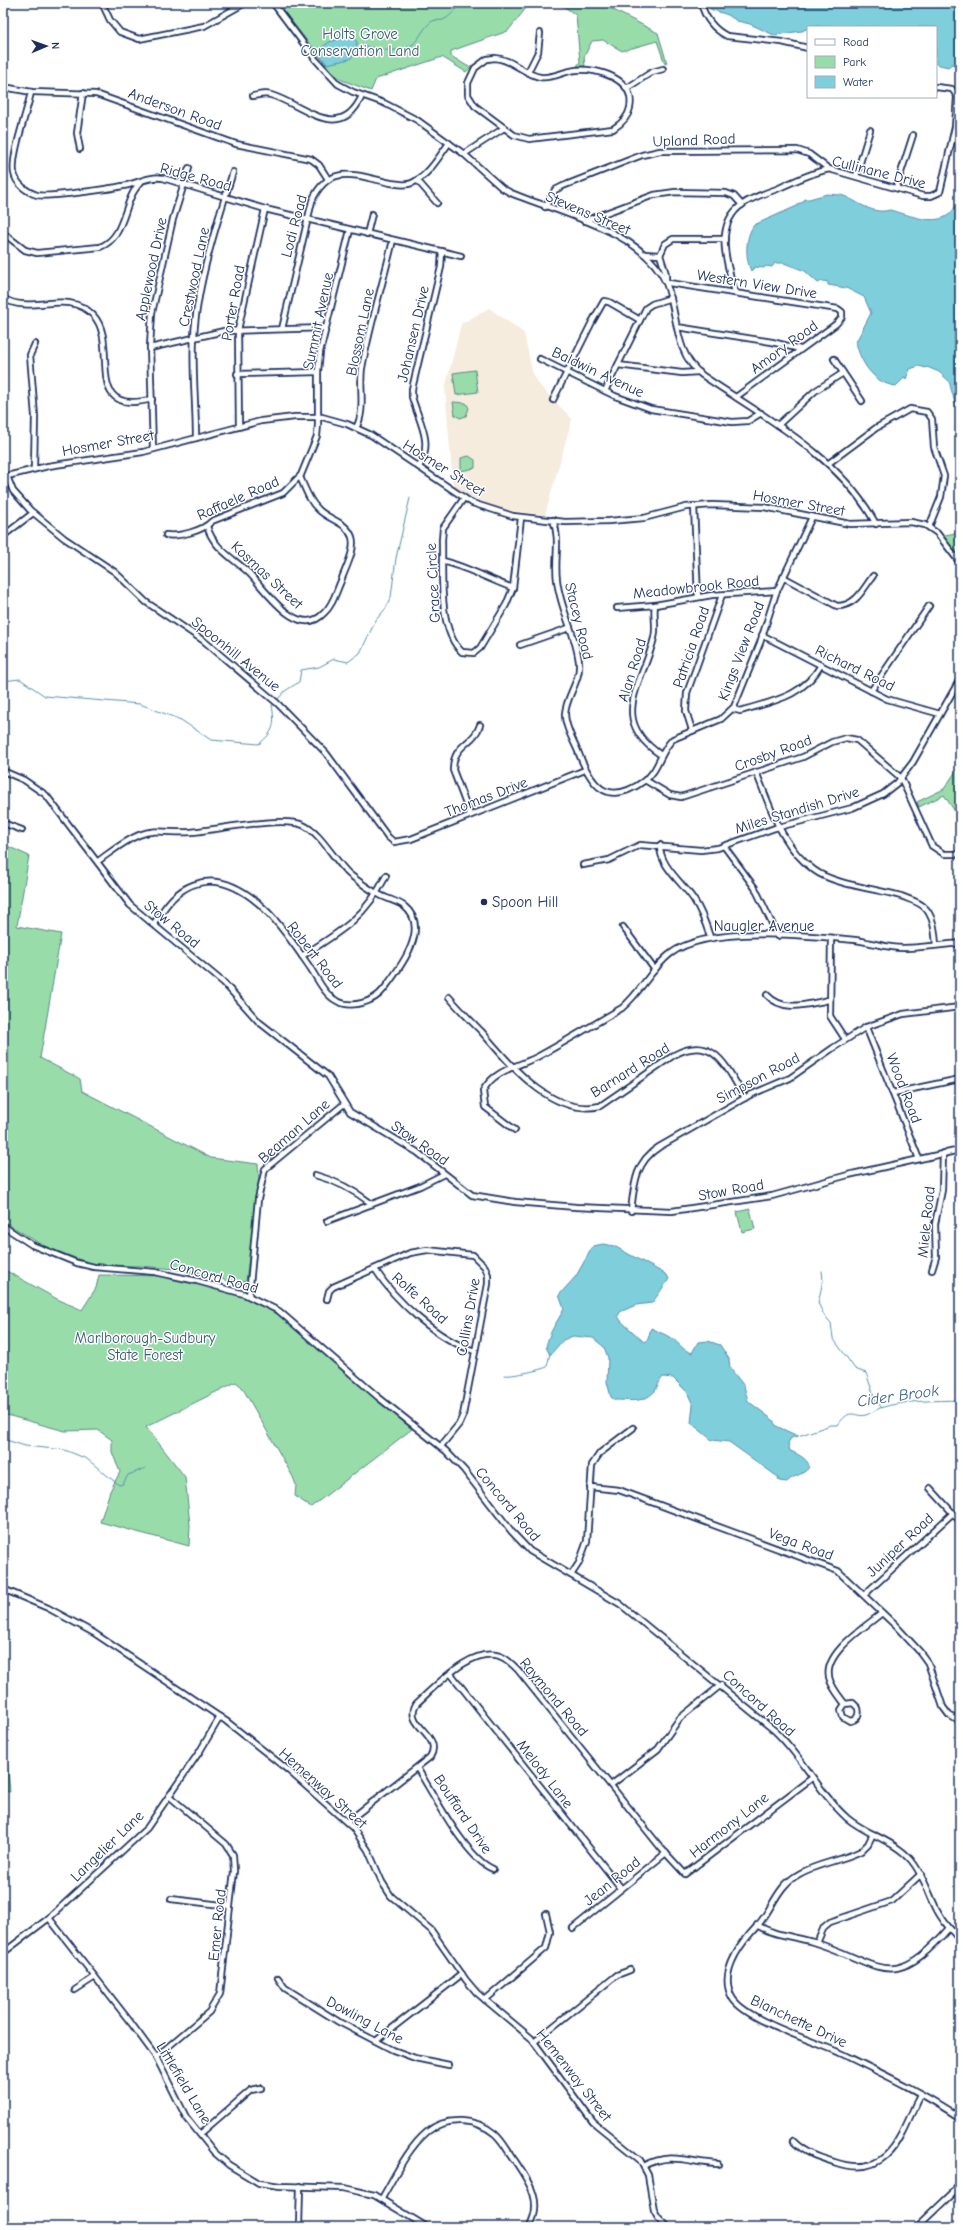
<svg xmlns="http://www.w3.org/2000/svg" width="963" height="2230" font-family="'Comic Neue',sans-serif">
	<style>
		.built { fill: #f5ecde }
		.green { fill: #98dda9; stroke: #5a8684 }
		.water { fill: #7fcedc; stroke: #578eaa }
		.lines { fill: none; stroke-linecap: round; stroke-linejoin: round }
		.stream { stroke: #578eaa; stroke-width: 1 }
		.minor-casing { stroke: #1b2f5e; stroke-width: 8 }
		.minor { stroke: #fff; stroke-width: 4.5 }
		.poi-dot { fill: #1b2f5e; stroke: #fff; stroke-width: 1.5 }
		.labels { text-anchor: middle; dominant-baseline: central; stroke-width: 3; stroke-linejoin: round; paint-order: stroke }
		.park-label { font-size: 15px; fill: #3a5a71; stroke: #fff }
		.street-label { font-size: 15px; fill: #1b2f5e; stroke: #fff }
		.poi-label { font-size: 15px; fill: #1b2f5e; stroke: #fff; text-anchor: start }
		.water-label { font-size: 16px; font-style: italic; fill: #395f84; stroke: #fff }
	</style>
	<rect width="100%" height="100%" fill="#fff"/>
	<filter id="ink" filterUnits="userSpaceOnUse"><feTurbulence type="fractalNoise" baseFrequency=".025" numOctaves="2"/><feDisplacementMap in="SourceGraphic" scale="8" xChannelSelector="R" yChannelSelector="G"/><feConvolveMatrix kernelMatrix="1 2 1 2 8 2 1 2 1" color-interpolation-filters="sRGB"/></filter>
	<g filter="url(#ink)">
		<polygon class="built" points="489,308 524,333 533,375 541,387 572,419 545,515 500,509 472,497 453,486 445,389 461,324"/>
		<g class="green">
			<polygon points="277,3 530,3 508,31 451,51 451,56 467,66 471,67 466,72 442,57 376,79 371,91 342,80 331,71"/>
			<polygon points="559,3 600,3 658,33 667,63 665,64 657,41 622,51 603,40 592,41 584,57 585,66 577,66 580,62 576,15"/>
			<polygon points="475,370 478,392 456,395 453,373"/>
			<polygon points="453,402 466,403 469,408 466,416 460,418 455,415"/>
			<polygon points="469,456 475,460 475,468 461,471 461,458"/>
			<polygon points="960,532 960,563 940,536"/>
			<polygon points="960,765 960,819 944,795 919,807 917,802 944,789"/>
			<polygon points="3,844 29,856 17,926 61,934 40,1058 80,1079 82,1091 211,1158 258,1164 259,1177 246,1281 238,1284 215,1277 175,1269 141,1266 93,1265 42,1245 3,1221"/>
			<polygon points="750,1209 755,1229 742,1232 737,1212"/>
			<polygon points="3,1269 57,1299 82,1310 96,1288 99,1275 172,1276 244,1296 277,1311 357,1379 376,1399 412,1429 311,1507 295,1496 296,1485 293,1477 242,1387 236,1382 146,1427 185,1477 190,1525 189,1546 100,1522 110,1491 120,1472 112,1452 112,1440 98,1430 65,1431 3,1414"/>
			<polygon points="3,1721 4,1724 10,1792 3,1791"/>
		</g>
		<g class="water">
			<polygon points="708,3 960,3 960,65 952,64 948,67 936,64 936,27 821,27 815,25 802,31 774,35 750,24 737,21 728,15 710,9"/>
			<polygon points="346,37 354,38 357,42 356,51 350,59 327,64 313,47 321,48 329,42"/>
			<path d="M827 194C833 195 840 194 844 196 859 202 872 215 890 210 915 216 951 235 960 194V422L949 381 939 372 927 367 926 368 919 366 910 369 906 379 905 377 896 386C874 384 860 362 856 342L871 313 864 297 846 288 828 285V282L822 281 818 283 805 271 784 263H775L772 267 766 266 764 268 755 267 751 271C745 258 745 237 754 225L797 206 799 203H802L805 199H809Z"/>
			<path d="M603 1244 614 1246 667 1275 669 1279 652 1303 636 1305 620 1312 618 1316 621 1321 644 1342 648 1339 651 1328 672 1338 685 1350 692 1353 698 1342 708 1341 720 1345 729 1359 730 1368 744 1386 748 1401 773 1420 776 1426 798 1436 791 1438 788 1443 790 1451C797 1453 818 1464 804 1472 798 1476 791 1477 787 1482L779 1481 778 1477 729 1442 712 1440 691 1423 693 1405 687 1392 673 1378 663 1377C659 1381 658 1386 655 1391 643 1404 630 1400 615 1400L611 1397 607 1382 608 1358 604 1347 593 1338 573 1336 563 1340 550 1355 546 1347C549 1332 557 1322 564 1309L559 1295 576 1276 593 1246Z"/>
		</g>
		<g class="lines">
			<g class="stream">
				<path d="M357 44C376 48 395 56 413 44 420 38 424 27 431 22 435 19 439 21 443 20 451 16 455 10 460 3"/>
				<path d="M3 681 20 679 45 696 140 704 181 720 211 740 259 744C275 731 275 724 272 705L274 704"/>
				<polyline points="278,699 285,691 299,682 301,670 319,667 334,659 348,662 360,653 376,620 386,608 391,597 396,558 410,498"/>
				<polyline points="822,1271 823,1281 818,1303 824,1315 831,1323 833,1338 855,1369 866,1373 875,1399 881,1407"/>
				<path d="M504 1375C510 1377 540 1370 547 1367L550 1353"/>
				<path d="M798 1436 831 1425H838C851 1406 854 1418 866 1415 871 1413 876 1410 880 1408 904 1400 935 1401 960 1400"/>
				<polyline points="3,1439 25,1446 65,1450 87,1459 119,1485 123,1484 128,1475 146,1468"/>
			</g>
			<defs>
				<g id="minor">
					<polyline points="102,3 110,20 120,32 139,39 204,26 245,3"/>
					<path d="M273 3 316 60 338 84 353 92 384 103 417 120 464 154 502 188 511 193C559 213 644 231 666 283 679 315 673 352 702 375 765 418 838 454 876 524"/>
					<path d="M701 3C705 18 713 29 727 36L782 42 808 48"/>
					<path d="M495 58C512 59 524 74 540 77 552 79 564 71 576 70 598 68 636 79 630 108 628 118 621 124 613 129L529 139 514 135 475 106 468 95V83L475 68 487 59Z"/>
					<polyline points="528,72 538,52 540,33"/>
					<polyline points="3,87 32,92 96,94 236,144 311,159 319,165 328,179"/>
					<polyline points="627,88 652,72 663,69"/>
					<path d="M31 92C27 113 11 154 14 173 16 184 27 192 37 195 47 198 115 188 128 185 140 182 150 176 163 178L265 209 461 256"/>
					<path d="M253 96C259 95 265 93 271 95 304 105 340 144 362 96"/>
					<polyline points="80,149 77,133 83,93"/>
					<polyline points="464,154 504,128"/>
					<polyline points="856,176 870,130"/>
					<polyline points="417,180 437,203"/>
					<polyline points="896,188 913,135"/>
					<polyline points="545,207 555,190 563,186 642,155 660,151 797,150 809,154 829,169"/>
					<polyline points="584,221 654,195 675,192 726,193 734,196 742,205"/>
					<path d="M3 233 25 250 37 253 100 247C127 237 122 200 141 182"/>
					<polyline points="367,234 372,214"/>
					<polyline points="644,254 660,255 665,244 673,239 725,239"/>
					<polyline points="660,255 666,274 666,282 669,283 838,309 842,312 842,317 836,324 736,397"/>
					<path d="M735 292C727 265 713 224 743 204 753 197 765 193 777 189 794 181 811 173 829 169L923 196H931L940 192 955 127 957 96 952 89 936 87"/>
					<path d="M3 298C31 316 67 288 93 315 121 344 80 418 152 399"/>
					<polyline points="677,327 772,342 800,349"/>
					<path d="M282 329 312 201C329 162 357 176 391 183 398 184 405 186 412 183 428 176 439 157 449 143"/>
					<polyline points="150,348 224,331 325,328"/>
					<polyline points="540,359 615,396 651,409 732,422 748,421 761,413"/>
					<polyline points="834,359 862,401"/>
					<polyline points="618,365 682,373 699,372"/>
					<polyline points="237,374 318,372"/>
					<polyline points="605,391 646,308 652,304 671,298"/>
					<polyline points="553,400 592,322 604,301 609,302 640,320"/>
					<polyline points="778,425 815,391 843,373"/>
					<polyline points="239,427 238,330 265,209"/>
					<path d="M356 428C366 410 359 388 362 368 370 325 383 283 393 240"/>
					<path d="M196 438C196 404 192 370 194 336 197 284 217 222 233 172"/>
					<polyline points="153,449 150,346 152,313 173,219 189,168"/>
					<polyline points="829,463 876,428 910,409 927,412 932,419 934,447 944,476 941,497 929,527"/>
					<path d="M419 467C434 442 419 422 412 397V389L441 267 442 251"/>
					<polyline points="34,468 35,416 30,355 35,344"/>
					<polyline points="7,476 13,491 30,510 64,538 115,572 146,602 204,641 277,703 326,753 388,837 394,842 411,839 585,770"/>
					<polyline points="3,477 48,466 143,452 261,421 295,417 322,417 347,424 371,435 472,503 513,516 565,522 609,521 644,518 686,507 712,505 764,507 850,524 911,522 925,525 937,533 960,563"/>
					<path d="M464 498 443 528 442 540C443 571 437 629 462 652L474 653 480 648 506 605 513 588 521 518"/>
					<polyline points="694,506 698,597"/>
					<path d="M553 520C561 540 554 559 557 580 560 609 576 634 579 662 581 681 566 696 565 714 565 726 572 738 577 749 590 783 605 809 644 781 659 771 660 751 673 739L721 719 734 707 760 643 776 593 812 517"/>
					<path d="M207 526C213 548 233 558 249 573 265 589 298 641 324 613 333 605 336 592 341 581 345 569 356 550 352 537 346 521 328 520 318 509 309 501 305 488 300 477"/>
					<path d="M166 535C179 537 203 531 212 521L283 493 301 475 317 436 318 425V371L320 352 350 230"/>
					<polyline points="3,536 33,513"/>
					<path d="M443 561C467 567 490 580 513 588"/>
					<path d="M783 577 837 606C856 606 863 589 873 576"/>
					<path d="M655 605C653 615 657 627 654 638 643 684 607 719 661 755"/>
					<polyline points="617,608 655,605 712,595 777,591"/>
					<polyline points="762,635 887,699 940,714"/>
					<polyline points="520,645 569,628"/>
					<polyline points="871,691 929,606"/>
					<path d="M733 709 740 711C773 701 803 697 821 665"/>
					<polyline points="692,730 686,711 687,693 722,595"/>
					<polyline points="3,771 24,780 46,795 130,905 224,983 259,1022 328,1076 350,1112 417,1152 472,1195 515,1202 576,1207 672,1211 772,1196 848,1175 960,1150"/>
					<path d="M756 772C771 808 781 846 814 870 832 884 877 889 901 896 908 899 917 901 923 906 934 915 935 932 936 945"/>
					<polyline points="645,780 670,795 681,797 803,757 832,742 846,738 857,740 901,778 932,846 944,854 960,854"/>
					<path d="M470 815 453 770C453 743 474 745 480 725"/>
					<polyline points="3,823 22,830"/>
					<path d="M660 845C659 866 684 884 694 900 702 912 706 924 710 937"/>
					<polyline points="724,846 755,888 778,936"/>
					<path d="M98 861C111 852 124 841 139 835 156 828 173 834 191 832 216 830 281 816 303 825 320 832 335 861 349 874 358 881 370 890 380 895 387 899 397 901 404 906 432 928 399 969 384 989 374 1002 352 1009 337 1001 325 995 318 980 311 969 289 937 258 888 217 882 201 880 185 886 173 898 165 906 159 916 153 925"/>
					<polyline points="583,865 609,860 640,845 701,850 718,848 775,828 852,808 883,794 897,783 913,762 960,679"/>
					<polyline points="623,927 655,970"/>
					<polyline points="831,938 830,1016 845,1039"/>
					<path d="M302 956C340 932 365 918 386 876"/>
					<path d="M767 995C784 1013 807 1004 829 1000"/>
					<path d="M449 997C459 1009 470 1020 481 1031 509 1063 551 1117 600 1106L674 1055C715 1033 727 1069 745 1098"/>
					<polyline points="866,1027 919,1159"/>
					<polyline points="893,1093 960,1079"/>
					<path d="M515 1130 485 1107 483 1091C493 1070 520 1066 539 1056 567 1041 594 1024 622 1008 641 992 651 969 670 954 707 925 809 935 855 940 871 942 886 948 903 948 921 948 941 945 960 943"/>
					<path d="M315 1175C337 1181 354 1190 372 1204"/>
					<path d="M631 1211C634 1185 635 1162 659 1147L750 1095 790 1078 833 1048 866 1027 903 1014 960 1007"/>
					<polyline points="327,1221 420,1186 444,1174"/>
					<path d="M3 1226 32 1245 77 1263 94 1267 155 1272 197 1281 244 1294 279 1311 378 1397 446 1451 464 1470 512 1532 530 1551 620 1604 775 1731C803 1757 819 1793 847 1818 867 1835 894 1840 911 1860 923 1874 928 1892 936 1908 942 1921 951 1930 960 1940"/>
					<path d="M375 1269C395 1301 438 1340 475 1351"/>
					<polyline points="932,1270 936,1257 935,1224 942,1190 943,1153"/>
					<polyline points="249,1296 258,1199 265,1169 344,1104"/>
					<polyline points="327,1299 329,1291 333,1287 410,1253 427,1250 473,1255 485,1267 488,1275 488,1284 463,1415 459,1424 441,1446"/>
					<polyline points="590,1487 619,1490 838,1571 896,1626 920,1652 928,1663 943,1707 949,1715 960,1722"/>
					<polyline points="930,1488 960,1521"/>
					<polyline points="571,1575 579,1563 587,1541 592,1465 600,1453 633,1428"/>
					<polyline points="3,1589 48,1608 94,1633 226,1721 288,1770 353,1828 368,1850 382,1882 391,1896 431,1930 466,1980 477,1993 531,2038 593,2122 640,2160 648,2175 654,2210 658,2217 668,2227"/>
					<polyline points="864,1595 953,1513"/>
					<polyline points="451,1674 621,1888"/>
					<path d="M845 1704 841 1710 843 1717 850 1721C857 1720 860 1715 858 1708L853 1703 845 1704C839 1696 831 1687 829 1677 824 1653 865 1627 882 1613"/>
					<path d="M417 1768C433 1793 466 1859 493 1869"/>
					<polyline points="611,1785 658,1749 680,1718 721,1685"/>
					<path d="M347 1822 430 1757C444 1735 403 1726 416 1704 436 1686 475 1642 504 1658 509 1661 514 1666 518 1670L661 1848 685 1874 812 1778"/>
					<path d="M873 1834 868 1844 861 1851C841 1861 818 1863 799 1874 777 1886 773 1908 758 1925 741 1943 717 1974 733 1999 747 2020 813 2041 838 2052 879 2072 922 2092 960 2118"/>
					<polyline points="171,1899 230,1906"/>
					<polyline points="49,1918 131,2023 156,2057 186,2117 214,2152 229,2165 259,2183 280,2186 344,2188 374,2195 427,2227"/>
					<path d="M757 1925C775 1936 793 1936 813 1942 880 1962 891 1996 949 1928"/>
					<polyline points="573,1928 666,1853"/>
					<polyline points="817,1943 824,1927 830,1922 892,1901 921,1874"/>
					<polyline points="3,1953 49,1918 147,1828 200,1751 220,1717"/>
					<polyline points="278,1978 285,1988 339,2022 393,2050 415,2058 449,2065"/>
					<polyline points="75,1990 95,1977"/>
					<polyline points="485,2000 546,1948 550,1932 546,1914"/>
					<polyline points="377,2040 462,1974"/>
					<polyline points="534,2042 617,1975 630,1970"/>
					<polyline points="156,2057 209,2012 220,1994 234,1871 233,1855 226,1844 169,1796"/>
					<polyline points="200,2134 251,2090 261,2088"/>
					<path d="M793 2141C805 2153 818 2157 834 2162 889 2181 901 2136 920 2094"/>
					<path d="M644 2166C672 2151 689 2163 718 2164"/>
					<path d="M382 2198C395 2176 407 2149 427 2132 446 2116 476 2118 495 2134 503 2141 508 2152 515 2161 529 2182 544 2202 529 2227"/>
					<polyline points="299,2227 300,2186"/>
					<polyline points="917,2227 960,2186"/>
				</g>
			</defs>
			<use href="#minor" class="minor-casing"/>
			<use href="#minor" class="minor"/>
		</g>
	</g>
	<circle class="poi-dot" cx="484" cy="902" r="4"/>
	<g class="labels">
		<g class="park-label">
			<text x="360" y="34">Holts Grove<tspan x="360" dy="17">Conservation Land</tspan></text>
			<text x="145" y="1338">Marlborough-Sudbury<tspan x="145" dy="17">State Forest</tspan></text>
		</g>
		<g class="street-label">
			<text transform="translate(175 109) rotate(20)">Anderson Road</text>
			<text transform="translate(694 140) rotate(-2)">Upland Road</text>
			<text transform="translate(879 172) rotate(14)">Cullinane Drive</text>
			<text transform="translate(196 177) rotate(15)">Ridge Road</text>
			<text transform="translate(588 213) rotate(23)">Stevens Street</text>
			<text transform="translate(294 226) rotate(-75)">Lodi Road</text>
			<text transform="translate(151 269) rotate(-78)">Applewood Drive</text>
			<text transform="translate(194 277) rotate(-78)">Crestwood Lane</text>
			<text transform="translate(757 284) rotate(9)">Western View Drive</text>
			<text transform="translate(233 303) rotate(-80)">Porter Road</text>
			<text transform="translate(318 321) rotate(-78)">Summit Avenue</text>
			<text transform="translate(360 332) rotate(-78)">Blossom Lane</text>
			<text transform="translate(413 334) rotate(-77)">Johansen Drive</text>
			<text transform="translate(784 347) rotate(-36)">Amory Road</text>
			<text transform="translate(598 372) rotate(25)">Baldwin Avenue</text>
			<text transform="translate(108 443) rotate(-10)">Hosmer Street</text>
			<text transform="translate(444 468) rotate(32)">Hosmer Street</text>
			<text transform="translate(238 498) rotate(-24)">Raffaele Road</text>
			<text transform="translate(799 503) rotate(10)">Hosmer Street</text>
			<text transform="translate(267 575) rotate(43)">Kosmas Street</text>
			<text transform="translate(433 583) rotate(-93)">Grace Circle</text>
			<text transform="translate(696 587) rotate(-6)">Meadowbrook Road</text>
			<text transform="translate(579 621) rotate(76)">Stacey Road</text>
			<text transform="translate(691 647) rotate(-71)">Patricia Road</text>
			<text transform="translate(741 651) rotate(-69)">Kings View Road</text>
			<text transform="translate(236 654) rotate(39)">Spoonhill Avenue</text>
			<text transform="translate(855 668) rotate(26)">Richard Road</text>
			<text transform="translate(632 670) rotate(-73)">Alan Road</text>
			<text transform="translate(773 753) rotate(-20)">Crosby Road</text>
			<text transform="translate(486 797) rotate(-21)">Thomas Drive</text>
			<text transform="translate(797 810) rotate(-17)">Miles Standish Drive</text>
			<text transform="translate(172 924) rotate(39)">Stow Road</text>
			<text x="764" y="926">Naugler Avenue</text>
			<text transform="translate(315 955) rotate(52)">Robert Road</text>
			<text transform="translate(630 1070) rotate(-32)">Barnard Road</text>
			<text transform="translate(758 1078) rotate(-28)">Simpson Road</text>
			<text transform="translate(904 1088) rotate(69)">Wood Road</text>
			<text transform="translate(294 1131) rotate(-41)">Beaman Lane</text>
			<text transform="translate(420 1143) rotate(35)">Stow Road</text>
			<text transform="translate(731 1190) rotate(-10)">Stow Road</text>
			<text transform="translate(926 1222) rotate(-84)">Miele Road</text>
			<text transform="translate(214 1276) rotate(16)">Concord Road</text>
			<text transform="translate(420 1298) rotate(42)">Rolfe Road</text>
			<text transform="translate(468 1317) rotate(-80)">Collins Drive</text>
			<text transform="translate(508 1504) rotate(50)">Concord Road</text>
			<text transform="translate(801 1544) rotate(20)">Vega Road</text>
			<text transform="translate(900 1545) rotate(-43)">Juniper Road</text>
			<text transform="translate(554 1697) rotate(50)">Raymond Road</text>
			<text transform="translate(759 1703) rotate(42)">Concord Road</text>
			<text transform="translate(545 1774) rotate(52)">Melody Lane</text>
			<text transform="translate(323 1788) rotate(42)">Hemenway Street</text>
			<text transform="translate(463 1814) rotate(56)">Bouffard Drive</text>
			<text transform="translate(729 1825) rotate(-38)">Harmony Lane</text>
			<text transform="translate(107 1846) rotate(-44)">Langelier Lane</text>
			<text transform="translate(612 1881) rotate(-39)">Jean Road</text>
			<text transform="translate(217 1925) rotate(-84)">Emer Road</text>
			<text transform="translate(365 2020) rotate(28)">Dowling Lane</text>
			<text transform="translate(799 2021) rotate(25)">Blanchette Drive</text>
			<text transform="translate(574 2075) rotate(52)">Hemenway Street</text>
			<text transform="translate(184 2083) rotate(59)">Littlefield Lane</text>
		</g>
		<g class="poi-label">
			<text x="492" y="902">Spoon Hill</text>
		</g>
		<g class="water-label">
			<text transform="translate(898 1396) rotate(-8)">Cider Brook</text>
		</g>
	</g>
	<rect width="963" height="2230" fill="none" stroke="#fff" stroke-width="16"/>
	<rect x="8" y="8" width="947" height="2214" fill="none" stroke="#1b2f5e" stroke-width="1.5" filter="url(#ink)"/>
	<rect x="807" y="26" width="130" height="72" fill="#ffffff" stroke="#a4acbf"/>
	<rect x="815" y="39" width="20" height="6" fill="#ffffff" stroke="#a4acbf"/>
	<text x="843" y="46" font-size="12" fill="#1b2f5e">Road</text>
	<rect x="815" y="56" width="20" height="12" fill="#98dda9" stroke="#a4acbf"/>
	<text x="843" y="66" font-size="12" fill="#1b2f5e">Park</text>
	<rect x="815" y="76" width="20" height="12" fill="#7fcedc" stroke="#a4acbf"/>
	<text x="843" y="86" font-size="12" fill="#1b2f5e">Water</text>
	<g transform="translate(46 46) rotate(88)" stroke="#ffffff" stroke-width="3" paint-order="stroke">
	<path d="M0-3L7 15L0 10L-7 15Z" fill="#1b2f5e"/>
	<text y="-6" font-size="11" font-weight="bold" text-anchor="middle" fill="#1b2f5e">N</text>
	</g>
</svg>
